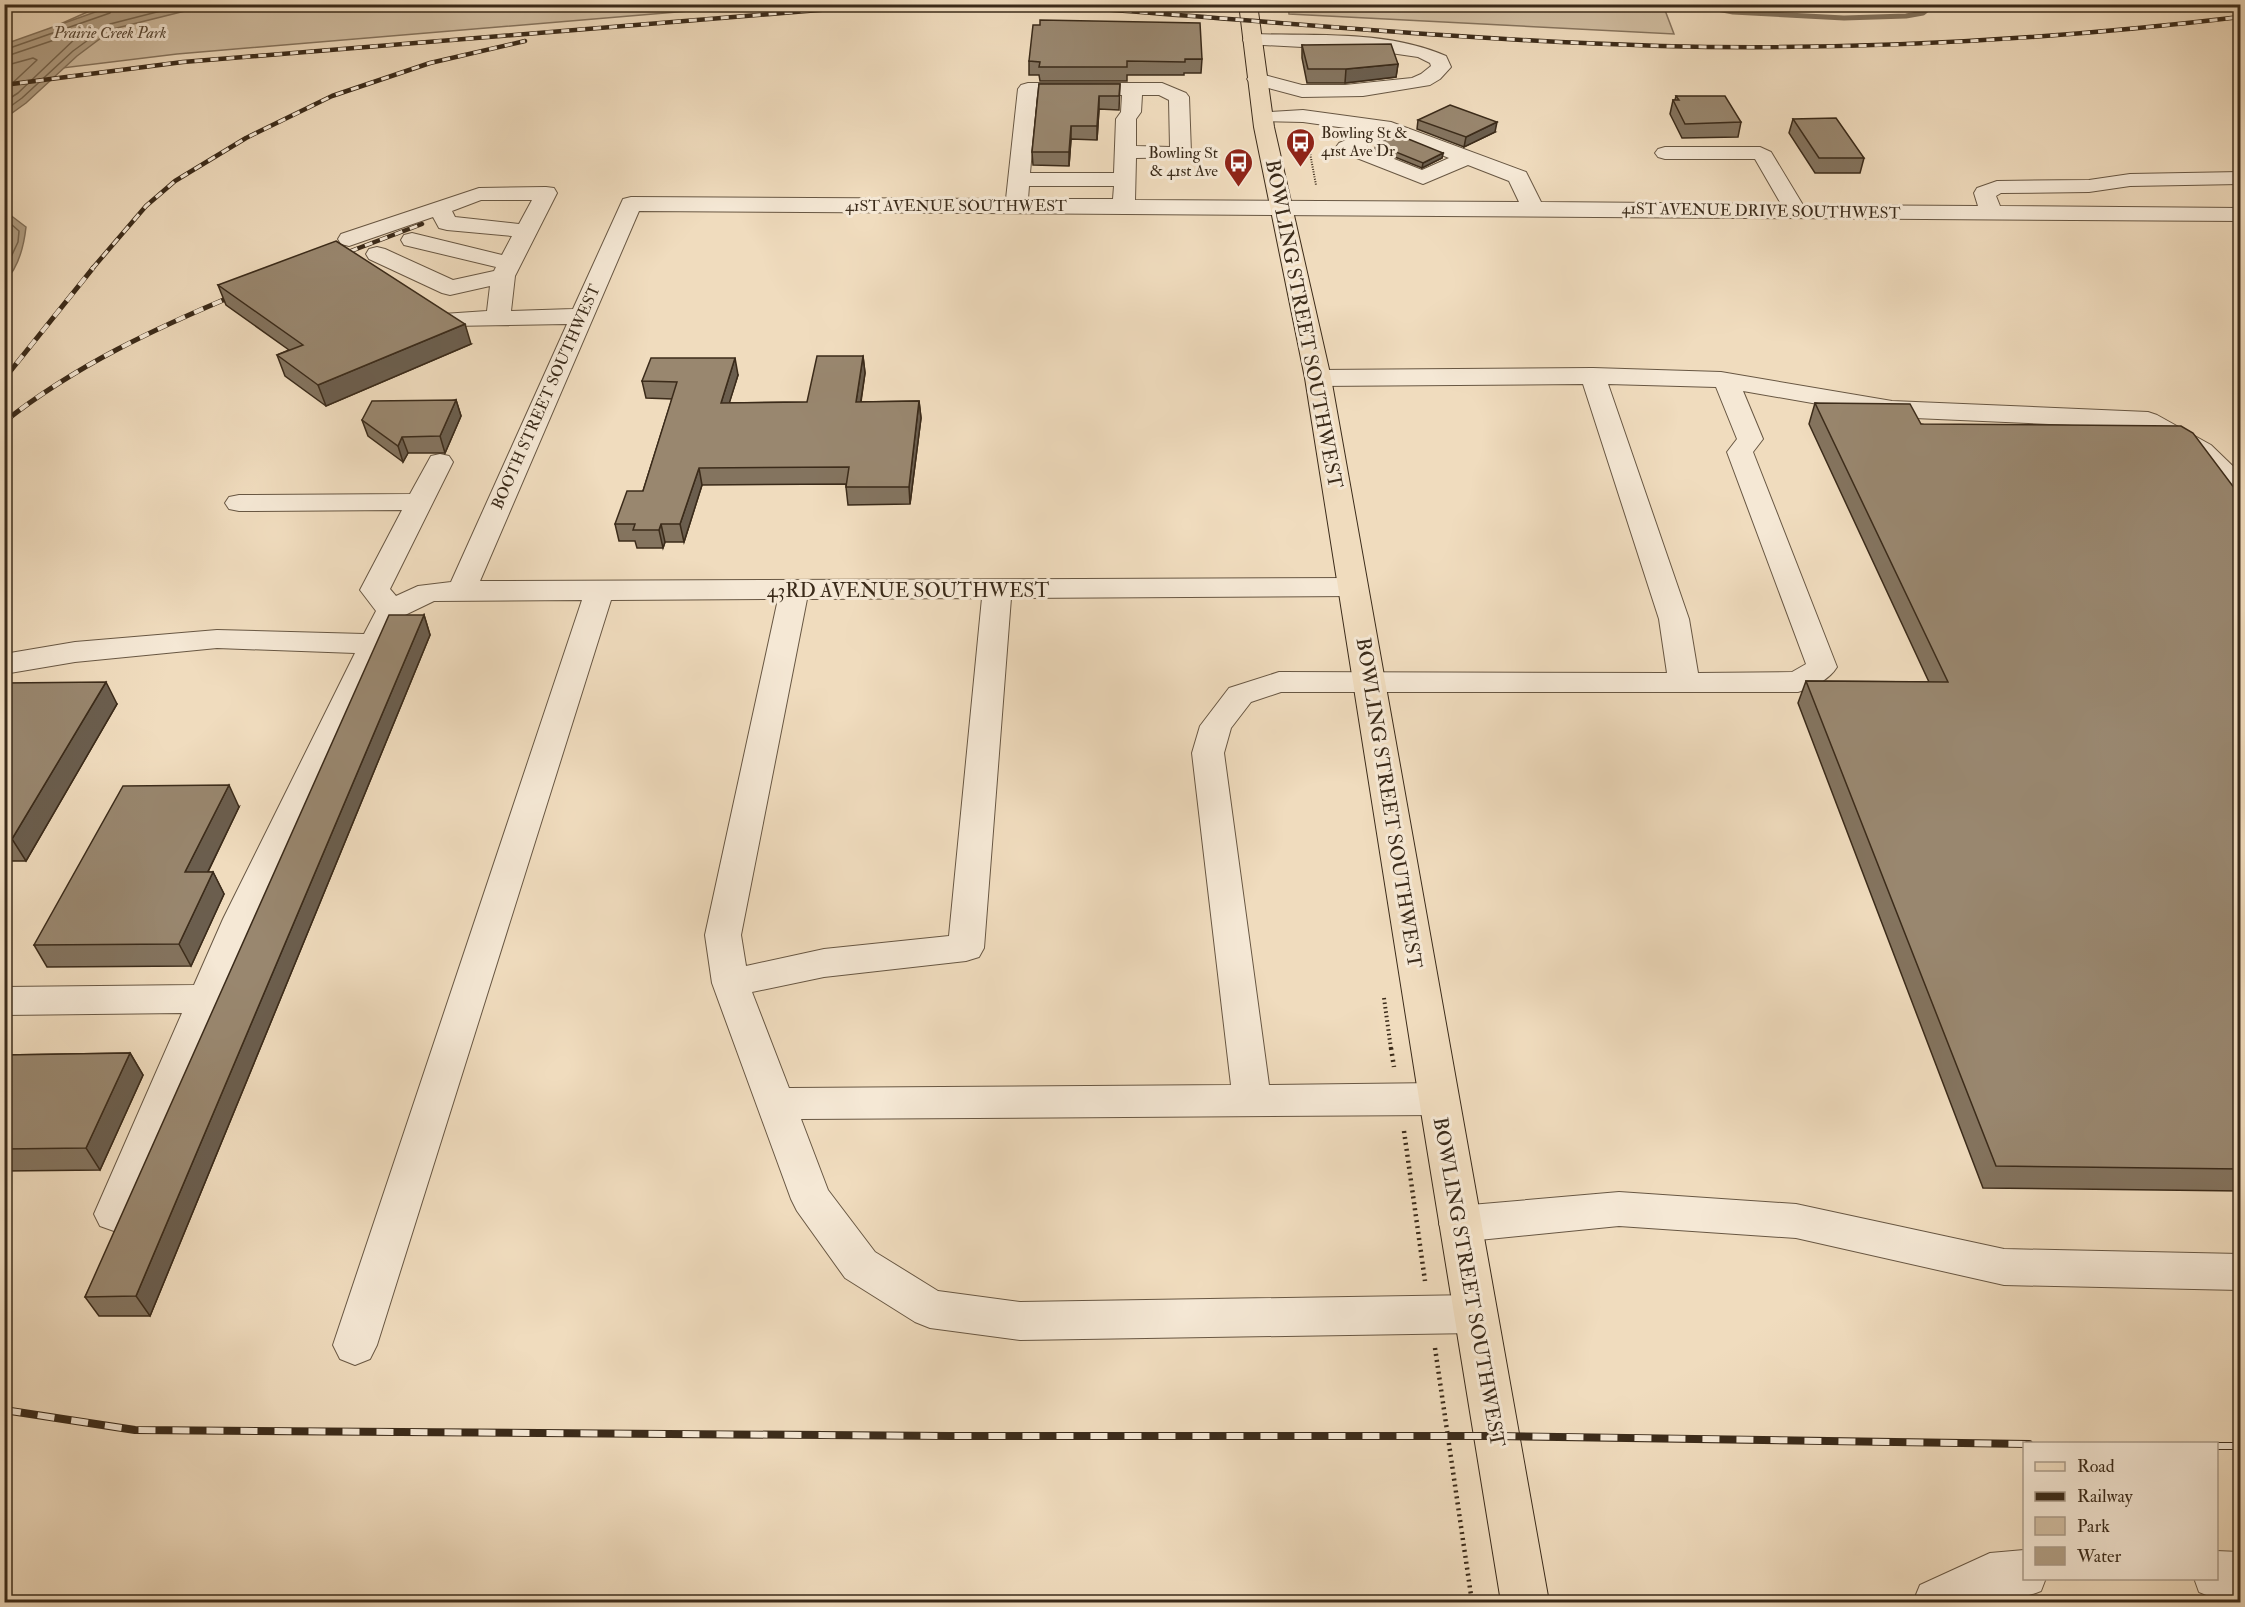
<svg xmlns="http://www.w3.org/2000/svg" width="2245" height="1607" font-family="'IM FELL Double Pica',serif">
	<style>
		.green { fill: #d1bea2; stroke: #86745e; stroke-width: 1.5 }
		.water { fill: #b2a086; stroke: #82715b; stroke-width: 1.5 }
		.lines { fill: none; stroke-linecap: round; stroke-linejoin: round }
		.shore { stroke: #766650; stroke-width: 1.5 }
		.stream { stroke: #82715b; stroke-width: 5 }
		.minor-casing { stroke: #685743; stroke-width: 2 }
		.major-casing { stroke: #3b2b1a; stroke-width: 2 }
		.path-far2 { stroke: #3b2b1a; stroke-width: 2; stroke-dasharray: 1 1.5; stroke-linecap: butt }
		.path-far1 { stroke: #3b2b1a; stroke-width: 4; stroke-dasharray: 1.5 3; stroke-linecap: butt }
		.path { stroke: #3b2b1a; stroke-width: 4.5; stroke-dasharray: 2 4; stroke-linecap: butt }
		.minor { fill: #f5e8d5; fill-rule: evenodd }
		.major { fill: #f0dcbe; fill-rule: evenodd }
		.rail-far2-casing { stroke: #3b2b1a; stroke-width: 4.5 }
		.rail-far1-casing { stroke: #3b2b1a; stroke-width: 5 }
		.rail-casing { stroke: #3b2b1a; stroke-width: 8 }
		.rail-far2 { stroke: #f5e8d5; stroke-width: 3; stroke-dasharray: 8; stroke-linecap: butt }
		.rail-far1 { stroke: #f5e8d5; stroke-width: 4; stroke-dasharray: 10; stroke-linecap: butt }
		.rail { stroke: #f5e8d5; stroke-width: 6; stroke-dasharray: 17; stroke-linecap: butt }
		.wall { fill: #84745f; stroke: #3b2b1a; stroke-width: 1.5 }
		.shaded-wall { fill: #6b5e4e; stroke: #3b2b1a; stroke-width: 1.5 }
		.building { fill: #99876f; stroke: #3b2b1a; stroke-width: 1.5 }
		.labels { text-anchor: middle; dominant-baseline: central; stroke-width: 6; stroke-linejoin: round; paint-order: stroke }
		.far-park-label { font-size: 16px; font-style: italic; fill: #594835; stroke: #f5e8d5 }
		.far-poi-label { font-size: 16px; fill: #3b2b1a; stroke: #f5e8d5; text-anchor: start }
		.far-street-label { font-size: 16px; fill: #3b2b1a; stroke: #f5e8d5 }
		.street-label { font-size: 20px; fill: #3b2b1a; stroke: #f5e8d5 }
	</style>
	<rect width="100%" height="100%" fill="#f0dcbe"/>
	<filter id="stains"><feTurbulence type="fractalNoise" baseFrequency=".00333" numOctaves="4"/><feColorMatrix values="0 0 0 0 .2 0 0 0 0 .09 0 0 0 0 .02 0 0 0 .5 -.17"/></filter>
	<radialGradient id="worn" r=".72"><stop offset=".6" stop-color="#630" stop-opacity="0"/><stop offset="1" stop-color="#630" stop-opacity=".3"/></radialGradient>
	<g class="green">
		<polygon points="103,5 760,5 177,54 5,75 4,49"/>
		<polygon points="1288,5 1663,5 1674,34 1289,14"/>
	</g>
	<g class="water">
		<polygon points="115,5 228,5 189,10 113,29 77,56 26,103 5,118 5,44"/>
		<path d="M5 211 26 227C24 245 18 268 5 281Z"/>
	</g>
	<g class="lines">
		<g class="shore">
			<polyline points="4,50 110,13 114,4"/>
			<polyline points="4,57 75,33 79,35 18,93 4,102"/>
			<polyline points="4,66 33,58 37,60 4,91"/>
			<polyline points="4,111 22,98 73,51 110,24 188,4"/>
			<polyline points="4,218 19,231 18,242 4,272"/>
		</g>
		<polyline class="stream" points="1691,4 1733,12 1844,18 1906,16 1923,13 1934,4"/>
		<defs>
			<g id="minor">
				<path d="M1252 34C1315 36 1387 30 1446 56L1451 67 1440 79 1430 85 1363 96 1302 97 1250 83 1247 79 1250 75 1257 73 1302 85H1345L1412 78 1421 74 1431 66 1430 63 1418 57 1377 51 1245 44 1243 40 1245 36Z"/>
				<path d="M1028 83H1162L1186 93 1189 97 1191 153 1188 157 1136 158 1135 200 1519 202 1509 181 1468 165 1423 184 1339 151 1336 147 1339 143 1367 131 1303 122 1256 121 1253 117 1256 113 1303 110 1391 122 1526 172 1541 202 1781 204 1755 159H1665L1658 157 1655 153 1658 149 1665 147H1760L1771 152 1803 205 1978 206 1974 193 1977 188 1997 181 2089 180 2130 174 2240 172V184L2130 186 2089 192 2001 193 1996 196 2000 206 2240 208V221L639 211 480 581 1354 578 1364 581 1368 587 1364 593 1354 596 1011 598 984 948 979 957 966 961 824 977 752 992 789 1088 1231 1085 1192 753 1200 726 1229 688 1279 672 1667 673 1659 619 1583 384 1318 386 1309 383 1305 378 1309 373 1318 370 1593 368 1721 372 1892 401 2148 412 2157 415 2211 445 2240 473V495L2230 493 2193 457 2142 428 1892 417 1743 391 1763 439 1753 452 1837 667C1829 680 1812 688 1798 692H1281L1251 702 1231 728 1224 753 1269 1085 1438 1083 1452 1088 1457 1099 1452 1110 1438 1115 801 1119 828 1190 875 1252 938 1291 1020 1302 1475 1295 1490 1301 1496 1314 1490 1327 1475 1333 1020 1340 930 1328 915 1322 845 1278 797 1211 791 1199 712 983 705 935 778 599 611 600 377 1345 370 1359 355 1365 340 1359 333 1345 582 600 434 601 403 616 259 919 128 1226 114 1231 100 1226 94 1214 182 1013 4 1015V987L194 985 223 919 355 653 217 648 75 662 4 674V654L75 642 217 630 364 634 376 611 360 590 402 510 239 511 229 509 225 503 229 497 239 495 410 494 431 456 440 454 449 456 453 462 390 589 396 596 418 586 451 582 567 324 451 326 443 324 439 319 443 314 487 311 490 286 450 295 442 293 369 259 366 254 369 249 377 247 385 249 453 280 494 271 496 267 404 245 401 240 404 235 412 233 502 255 512 236 447 230 439 228 433 217 349 246 341 244 338 239 341 234 479 188 546 187 554 188 557 193 515 276 511 311 573 309 623 199 631 197 1006 199 1018 89 1021 85ZM1037 95H1122L1121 112 1116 119 1114 173H1030ZM1142 95H1159L1169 100 1170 147 1136 146V119L1141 112ZM1391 135 1449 158 1422 170 1364 147ZM1029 186H1114L1113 199H1028ZM481 200H532L519 224 455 217 452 211ZM1608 384 1716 387 1737 439 1727 452 1806 664 1792 672 1698 673 1689 619ZM982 598 949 936 824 949 746 966 741 935 807 599Z"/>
				<polygon points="1619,1192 1796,1204 2004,1249 2240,1254 2240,1290 2004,1285 1796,1238 1619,1226 1459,1242 1445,1236 1439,1224 1445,1212 1459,1206"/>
				<path d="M2024 1550V1578H2046L2041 1591C2001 1607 1956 1602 1913 1602L1920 1585 1990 1553Z"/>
				<polygon points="2216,1551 2240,1552 2240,1598 2216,1599 2199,1592 2194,1578 2216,1578"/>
			</g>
			<polygon id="major" points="1239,4 1257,4 1274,127 1331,378 1549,1602 1501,1602 1419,1099 1305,378 1254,127"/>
		</defs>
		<use href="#minor" class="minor-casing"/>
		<use href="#major" class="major-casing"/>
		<polyline class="path-far2" points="1307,137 1316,185"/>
		<polyline class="path-far1" points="1384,998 1391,1049"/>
		<g class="path">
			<polyline points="1391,1048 1394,1067"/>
			<polyline points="1404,1131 1425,1281"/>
			<polyline points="1435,1348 1472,1602"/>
		</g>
		<use href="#minor" class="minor"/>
		<use href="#major" class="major"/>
		<defs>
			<g id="rail-far2">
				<path d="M1028 4C1239 18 1450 40 1661 46 1855 51 2048 40 2240 17"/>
				<polyline points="4,85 183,62 892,4"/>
				<polyline points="335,257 422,224"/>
				<polyline points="92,269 146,206 175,181 246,138 332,96 430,63 525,41"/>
			</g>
			<g id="rail-far1">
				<polyline points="4,379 93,268"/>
				<path d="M4 422C76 365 156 328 240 293"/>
			</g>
			<g id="rail">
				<polyline points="4,1410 135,1430 949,1436 1496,1436 2029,1444"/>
				<polyline points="2216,1446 2240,1446"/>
			</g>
		</defs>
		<use href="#rail-far2" class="rail-far2-casing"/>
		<use href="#rail-far1" class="rail-far1-casing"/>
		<use href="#rail" class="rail-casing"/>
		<use href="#rail-far2" class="rail-far2"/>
		<use href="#rail-far1" class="rail-far1"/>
		<use href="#rail" class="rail"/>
	</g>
	<g class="wall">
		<polygon points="1302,45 1398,64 1396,77 1345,83 1307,83 1302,58"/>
		<polygon points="1202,59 1201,73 1184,73 1184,75 1127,75 1127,81 1040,81 1039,75 1029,75 1029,61"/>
		<polygon points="1039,84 1120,84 1119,110 1099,109 1097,140 1071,139 1069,166 1033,165 1032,152"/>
		<polygon points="1676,96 1741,122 1738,137 1682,138 1670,114 1673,100 1675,100"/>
		<polygon points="1793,119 1864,158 1860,173 1815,173 1789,133"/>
		<polygon points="1418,120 1495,132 1464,147 1417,129"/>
		<polygon points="1376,144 1443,153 1442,158 1422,168 1375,149"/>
		<polygon points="218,285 471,344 326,406 285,376 277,355 289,350 226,305"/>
		<polygon points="863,356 865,373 861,402 919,401 921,418 910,504 848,505 846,487 846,484 702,485 684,542 665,542 663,548 637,548 635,541 619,541 615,524 643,491 672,399 646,398 642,381 738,375 729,403 807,402"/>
		<polygon points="456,400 461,416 445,453 408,453 403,462 368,436 362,420"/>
		<polygon points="1815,403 1921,424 2241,497 2241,1191 1983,1188 1798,703 1806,681 1929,682 1809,424"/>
		<polygon points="424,615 430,635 150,1316 99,1316 85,1297"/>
		<polygon points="4,683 117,704 26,861 4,861"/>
		<polygon points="239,807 208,872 213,872 224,894 191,966 47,967 34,945"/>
		<polygon points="130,1053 143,1075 100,1170 4,1171 4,1055"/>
	</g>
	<g class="shaded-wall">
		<polygon points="1398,64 1396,77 1345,83 1346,69"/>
		<polygon points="1099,96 1099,109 1097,140 1097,126"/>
		<polygon points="1497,122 1495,132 1464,147 1466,137"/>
		<polygon points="1071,126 1071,139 1069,166 1069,152"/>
		<polygon points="1443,153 1442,158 1422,168 1423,163"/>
		<polygon points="465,324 471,344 326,406 318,385"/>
		<polygon points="863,356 865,373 858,419 856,402"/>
		<polygon points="735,358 738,375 724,420 721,403"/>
		<polygon points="456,400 461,416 445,453 440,436"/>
		<polygon points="919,401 921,418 910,504 909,487"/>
		<polygon points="402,437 408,453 403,462 398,446"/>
		<polygon points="699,468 702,485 684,542 680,524"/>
		<polygon points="661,524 665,542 663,548 659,530"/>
		<polygon points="424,615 430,635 150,1316 136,1296"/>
		<polygon points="106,682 117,704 26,861 12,839"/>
		<polygon points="229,785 239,807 197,894 185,872"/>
		<polygon points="213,872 224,894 191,966 179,944"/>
		<polygon points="130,1053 143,1075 100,1170 86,1148"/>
	</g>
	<g class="building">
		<polygon points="1040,20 1200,23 1202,59 1185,59 1185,62 1127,61 1127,67 1039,67 1040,62 1029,61 1033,25 1040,25"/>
		<polygon points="1391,44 1398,64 1346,69 1308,69 1302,45"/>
		<polygon points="1039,84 1120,84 1119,96 1099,96 1097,126 1071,126 1069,152 1032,152"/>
		<polygon points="1676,96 1725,96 1741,122 1685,124 1673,100 1679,100"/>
		<polygon points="1450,105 1497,122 1466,137 1418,120"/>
		<polygon points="1836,118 1864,158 1819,158 1793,119"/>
		<polygon points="1396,134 1443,153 1423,163 1376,144"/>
		<polygon points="336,241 465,324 318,385 277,355 303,345 218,285"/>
		<polygon points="817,356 863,356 856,402 919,401 909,487 846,487 849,467 699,468 680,524 661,524 659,530 633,530 635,524 615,524 627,491 643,491 677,382 642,381 651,358 735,358 721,403 807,402"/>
		<polygon points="456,400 440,436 402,437 398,446 362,420 372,401"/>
		<polygon points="1815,403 1910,404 1921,424 2181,426 2193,433 2241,497 2241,1169 1996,1166 1806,681 1948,682"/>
		<polygon points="389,615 424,615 136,1296 85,1297"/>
		<polygon points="106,682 12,839 4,839 4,683"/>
		<polygon points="229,785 185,872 213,872 179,944 34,945 123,786"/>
		<polygon points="130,1053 86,1148 4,1149 4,1055"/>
	</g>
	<defs>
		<symbol id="bus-pin" viewBox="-11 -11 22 30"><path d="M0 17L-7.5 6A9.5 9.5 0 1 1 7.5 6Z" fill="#8f2418" stroke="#f5e8d5"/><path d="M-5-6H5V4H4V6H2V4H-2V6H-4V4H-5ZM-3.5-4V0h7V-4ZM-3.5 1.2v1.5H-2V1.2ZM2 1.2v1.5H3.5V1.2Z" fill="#fff"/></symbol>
	</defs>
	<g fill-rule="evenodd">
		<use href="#bus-pin" x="1284" y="126" width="33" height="45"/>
		<use href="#bus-pin" x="1222" y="146" width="33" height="45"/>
	</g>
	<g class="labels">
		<g class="far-park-label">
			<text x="110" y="33">Prairie Creek Park</text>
		</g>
		<g class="far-poi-label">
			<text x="1321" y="133">Bowling St &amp;<tspan x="1321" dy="18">41st Ave Dr</tspan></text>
			<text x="1218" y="153" text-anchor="end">Bowling St<tspan x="1218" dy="18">&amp; 41st Ave</tspan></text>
		</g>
		<g class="far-street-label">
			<text x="956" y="206">41ST AVENUE SOUTHWEST</text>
			<text transform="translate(1761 211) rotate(1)">41ST AVENUE DRIVE SOUTHWEST</text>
			<text transform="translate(546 397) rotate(-66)">BOOTH STREET SOUTHWEST</text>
		</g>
		<g class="street-label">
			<text transform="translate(1304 324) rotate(79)">BOWLING STREET SOUTHWEST</text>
			<text x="908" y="590">43RD AVENUE SOUTHWEST</text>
			<text transform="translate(1389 803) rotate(81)">BOWLING STREET SOUTHWEST</text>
			<text transform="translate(1469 1282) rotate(80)">BOWLING STREET SOUTHWEST</text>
		</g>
	</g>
	<rect width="2245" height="1607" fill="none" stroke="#f0dcbe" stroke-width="24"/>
	<rect x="6" y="6" width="2233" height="1595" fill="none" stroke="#3b2b1a" stroke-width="3"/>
	<rect x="12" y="12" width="2221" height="1583" fill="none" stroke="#3b2b1a" stroke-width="1.5"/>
	<rect x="2023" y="1442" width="195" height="138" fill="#f5e8d5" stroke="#ab9c8a" stroke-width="1.5"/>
	<rect x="2035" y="1462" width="30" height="9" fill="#f0dcbe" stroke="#ab9c8a" stroke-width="1.5"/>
	<text x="2077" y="1472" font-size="18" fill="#3b2b1a">Road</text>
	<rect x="2035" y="1492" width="30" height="9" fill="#3b2b1a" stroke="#ab9c8a" stroke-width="1.5"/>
	<text x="2077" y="1502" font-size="18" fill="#3b2b1a">Railway</text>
	<rect x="2035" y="1517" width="30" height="18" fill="#d1bea2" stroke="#ab9c8a" stroke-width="1.5"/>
	<text x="2077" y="1532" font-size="18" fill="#3b2b1a">Park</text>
	<rect x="2035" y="1547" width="30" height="18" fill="#b2a086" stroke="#ab9c8a" stroke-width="1.5"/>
	<text x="2077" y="1562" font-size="18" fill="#3b2b1a">Water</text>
	<rect width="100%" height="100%" filter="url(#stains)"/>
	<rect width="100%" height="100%" fill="url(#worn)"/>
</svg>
